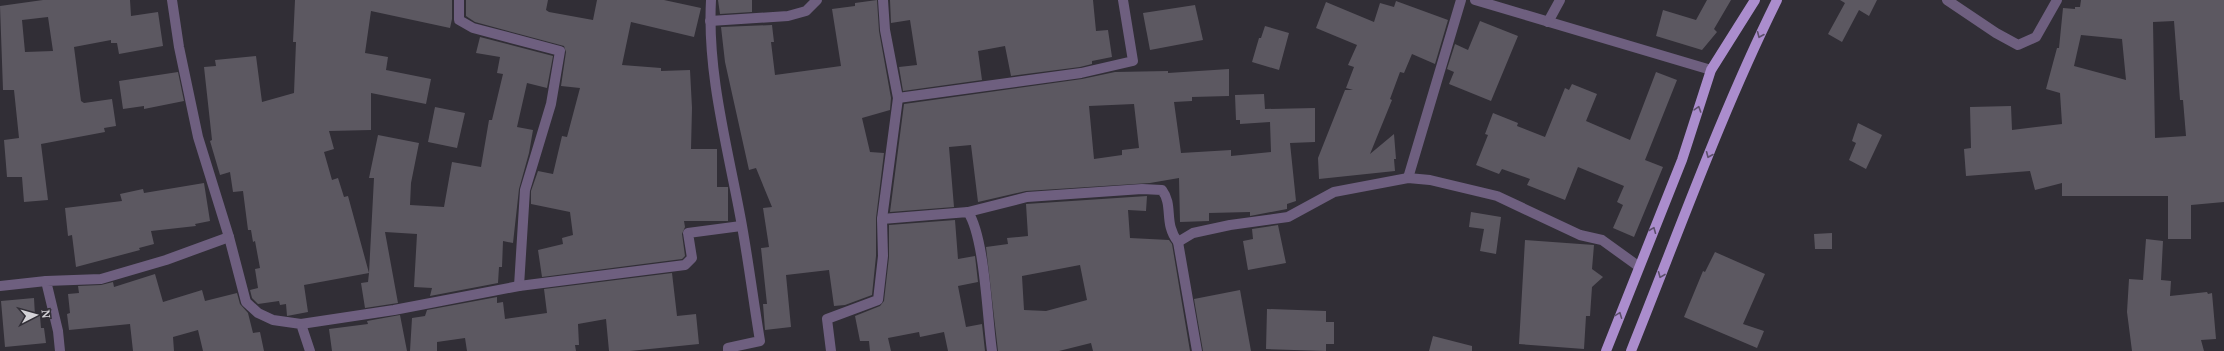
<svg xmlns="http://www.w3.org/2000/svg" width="2224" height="351" font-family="'Noto Serif',serif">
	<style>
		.building { fill: #5c5861; fill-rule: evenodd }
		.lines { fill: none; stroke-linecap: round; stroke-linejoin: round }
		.minor { stroke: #6e5f7f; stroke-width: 10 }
		.primary { stroke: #ab8dcd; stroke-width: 10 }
		.oneway { stroke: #5c4f6b }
	</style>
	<rect width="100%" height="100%" fill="#312e36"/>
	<g class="building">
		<path d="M43 0H130L131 16 158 12 163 46 119 54 117 43H111V40L74 47 81 101 84 103 112 99 116 126 104 128 105 132 41 144 48 200 24 202 22 177H7L4 140 19 138 14 90H3L0 6ZM48 17 53 51 25 52 22 20Z"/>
		<polygon points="295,0 452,0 452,19 450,28 371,11 365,53 388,57 386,70 431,79 426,104 371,93 371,130 329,131 334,149 324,152 332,180 338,178 344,197 348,196 369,273 374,178 369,178 378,135 419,143 411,183 410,205 444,207 452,162 481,167 489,120 492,120 503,74 497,73 500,57 476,53 480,37 553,56 547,88 527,83 517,127 533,130 529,153 519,189 513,243 503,241 502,267 499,267 498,283 430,296 432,288 414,287 417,234 385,232 398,303 365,308 361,283 368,282 369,273 304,285 308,312 287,316 286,304 280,305 279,301 258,304 252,298 250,290 258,288 255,269 260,268 255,241 253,242 251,230 248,230 243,191 233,192 230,172 220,175 210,141 212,140 204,67 216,66 215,60 256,56 262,102 294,93 296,42 293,42"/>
		<polygon points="466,0 548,0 546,10 549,12 593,20 597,0 664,0 701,8 694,37 631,22 622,65 661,68 661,71 690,70 692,108 691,149 717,149 717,187 728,187 728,221 684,221 685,227 682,234 685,256 682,259 542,277 538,250 563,244 562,238 573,235 570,212 531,204 531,191 538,171 553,174 562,136 567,137 580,88 561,86 566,52 564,46 475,22 466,16"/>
		<polygon points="718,0 752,0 752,12 720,14"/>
		<polygon points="877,0 879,31 891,98 890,110 862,118 870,152 884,153 876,218 876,256 872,295 845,305 834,306 829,270 786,275 791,327 765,330 763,304 767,304 761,248 769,247 763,208 772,207 756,168 749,170 725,62 721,27 772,25 774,42 771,42 775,75 841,66 832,9 855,6 855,3"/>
		<polygon points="890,0 1093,0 1096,31 1108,30 1112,57 1092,61 1092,64 1080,67 1011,76 1005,46 978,51 982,80 903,91 899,67 917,65 910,20 891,23"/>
		<polygon points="1707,0 1731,0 1714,29 1717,32 1702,50 1656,36 1663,10 1696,20"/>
		<polygon points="1840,0 1877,0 1869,16 1859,10 1842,42 1828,34 1845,3"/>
		<path d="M2081 0H2224V202L2191 205V239H2168V196H2062V183L2035 190 2030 171 1966 176 1964 149 1971 148 1970 107 2011 106 2012 130 2062 124 2060 93 2046 89 2057 48H2059L2063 8 2075 9V7H2080ZM2174 21 2180 100H2183L2186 136 2155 138 2153 22ZM2081 35 2122 39 2126 80 2074 66Z"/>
		<polygon points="1396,1 1448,20 1435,64 1412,54 1404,73 1400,72 1390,99 1392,100 1370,154 1394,134 1396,159 1394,159 1395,171 1319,179 1318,158 1345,90 1353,90 1346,88 1354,67 1348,65 1357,45 1316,28 1326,2 1374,22 1380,3 1394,7"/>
		<polygon points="1195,5 1203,40 1150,50 1143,13"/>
		<polygon points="1480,21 1518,36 1491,101 1449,84 1454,72 1447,69 1455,44 1468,50"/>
		<polygon points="1265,26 1289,33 1279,70 1252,62 1259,38 1261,38"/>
		<path d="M1229 69V96L1192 97V101L1174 102 1181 153 1231 150V156L1271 152 1270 122 1240 124V120H1236L1235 95 1264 94 1265 109 1315 108V142L1290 143 1296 201 1287 204V209L1250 216V212L1209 213V221L1180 222 1179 178 1150 183 1026 191 978 202 971 145 949 147 954 207 890 212 904 104 1082 79 1115 72 1168 71V73ZM1134 104 1139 148 1122 150V155L1094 159 1089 106Z"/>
		<polygon points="178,72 184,101 144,109 144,106 123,109 119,81"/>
		<polygon points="1656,72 1677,80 1645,160 1663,167 1634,237 1613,228 1623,205 1617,202 1624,186 1578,167 1565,200 1527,185 1530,179 1502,169 1499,174 1476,165 1488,135 1485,134 1493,113 1518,123 1517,126 1545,137 1565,88 1569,90 1572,84 1597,94 1586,121 1630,140"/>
		<polygon points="435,107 465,113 457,148 428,142"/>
		<polygon points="1858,123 1882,135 1866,169 1849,160 1856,143 1852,141"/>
		<polygon points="204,183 210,221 195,224 196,226 151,231 154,244 139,248 140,250 76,267 72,235 68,236 65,208 122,201 120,194 143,189 144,193"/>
		<path d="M1147 196 1146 211 1128 210 1130 238 1169 240 1172 244 1190 351H1093L1091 343 1059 351H998L986 247 1008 244 1007 238 1028 236 1026 204ZM1080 265 1087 300 1046 311 1024 310 1022 276Z"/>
		<polygon points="1471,212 1501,217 1496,254 1480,251 1484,229 1469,227"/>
		<polygon points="955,220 958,259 975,256 978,282 958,286 966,327 982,324 985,351 948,351 944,332 920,337 919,332 888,338 891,351 870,351 869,341 860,341 855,316 880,306 884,301 889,257 889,225"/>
		<polygon points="1278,225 1286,263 1248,270 1243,241 1253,239 1252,229"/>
		<polygon points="1832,233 1832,249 1815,249 1814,234"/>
		<polygon points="2146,239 2163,241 2161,280 2171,281 2170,296 2207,292 2208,294 2212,293 2216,339 2201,340 2204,351 2132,351 2127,312 2129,279 2143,280"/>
		<polygon points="1525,240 1594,245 1592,269 1603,277 1592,287 1590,316 1586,316 1584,349 1519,344"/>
		<polygon points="1715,252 1765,274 1743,324 1764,331 1757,348 1684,317 1703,271 1705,272"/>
		<polygon points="672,273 677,316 696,314 699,344 630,351 609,351 606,319 578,324 579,345 575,345 576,351 467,351 465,338 437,342 437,351 410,351 412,318 425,316 427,310 497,297 497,303 503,302 505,319 547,313 544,289"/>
		<polygon points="155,274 163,302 202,290 205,301 237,293 240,304 248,313 253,333 260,332 264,351 203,351 198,330 173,337 174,351 133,351 130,324 69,330 67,314 70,313 68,294 79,293 78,286 101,285 113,282 114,287"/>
		<polygon points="1240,290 1251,351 1203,351 1194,299"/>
		<polygon points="34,298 35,316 40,316 41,328 44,328 46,343 5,347 1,301"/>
		<polygon points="1267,309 1326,311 1326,322 1334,322 1334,344 1326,344 1326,351 1266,349"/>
		<polygon points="400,315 407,351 332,351 329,329 368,324 367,321"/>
		<polygon points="1433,336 1472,346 1472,351 1429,351"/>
	</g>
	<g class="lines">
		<g class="minor">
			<polyline points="172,0 179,47 198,137 229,237 246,302 258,313 273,320 301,324 310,351"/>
			<polyline points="459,0 459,20 473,28 560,51 551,104 525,190 519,286"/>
			<path d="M711 0C707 72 727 145 740 215 748 257 753 299 760 341L728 348V351"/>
			<polyline points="1475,0 1711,70"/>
			<polyline points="1947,0 1996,33 2018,45 2036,37 2057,0"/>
			<polyline points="710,21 788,16 806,11 817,0"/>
			<polyline points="1548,22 1560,0"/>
			<polyline points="898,98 1081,73 1133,61 1123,0"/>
			<polyline points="1408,178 1461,0"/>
			<path d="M968 212 1027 197 1142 189 1162 190C1174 206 1163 223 1178 242L1197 351"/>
			<path d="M882 219 968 212C985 238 987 317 992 351"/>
			<polyline points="1178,242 1193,233 1230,225 1288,217 1334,192 1408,178 1430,180 1497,196 1580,235 1602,240 1638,266"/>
			<polyline points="0,286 46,281"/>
			<polyline points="301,324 394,310 519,286 685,265 692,258 688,233 741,226"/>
			<polyline points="60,351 58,331 46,281 101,279 166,260 229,237"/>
			<polyline points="831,351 827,319 878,300 883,256 882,219 898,98 885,30 883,0"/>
		</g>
		<g class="primary">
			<polyline points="1606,351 1682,160 1711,70 1755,0"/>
			<path d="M1631 351C1678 234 1721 113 1777 0"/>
		</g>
	</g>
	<defs><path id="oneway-chevron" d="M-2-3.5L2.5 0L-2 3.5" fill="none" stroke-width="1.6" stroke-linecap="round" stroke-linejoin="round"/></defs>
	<g class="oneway">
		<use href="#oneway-chevron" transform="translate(1760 35) rotate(113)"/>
		<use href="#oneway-chevron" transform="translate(1698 109) rotate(-72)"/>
		<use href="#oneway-chevron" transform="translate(1709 155) rotate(113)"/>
		<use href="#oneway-chevron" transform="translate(1653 230) rotate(-68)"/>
		<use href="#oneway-chevron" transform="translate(1661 275) rotate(112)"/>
		<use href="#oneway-chevron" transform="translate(1619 315) rotate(-69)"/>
	</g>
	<g transform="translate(36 315) rotate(84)" stroke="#312e36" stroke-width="3" paint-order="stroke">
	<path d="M0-3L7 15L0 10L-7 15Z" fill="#d5d3d8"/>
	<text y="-6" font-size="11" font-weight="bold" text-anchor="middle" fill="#d5d3d8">N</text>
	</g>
</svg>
